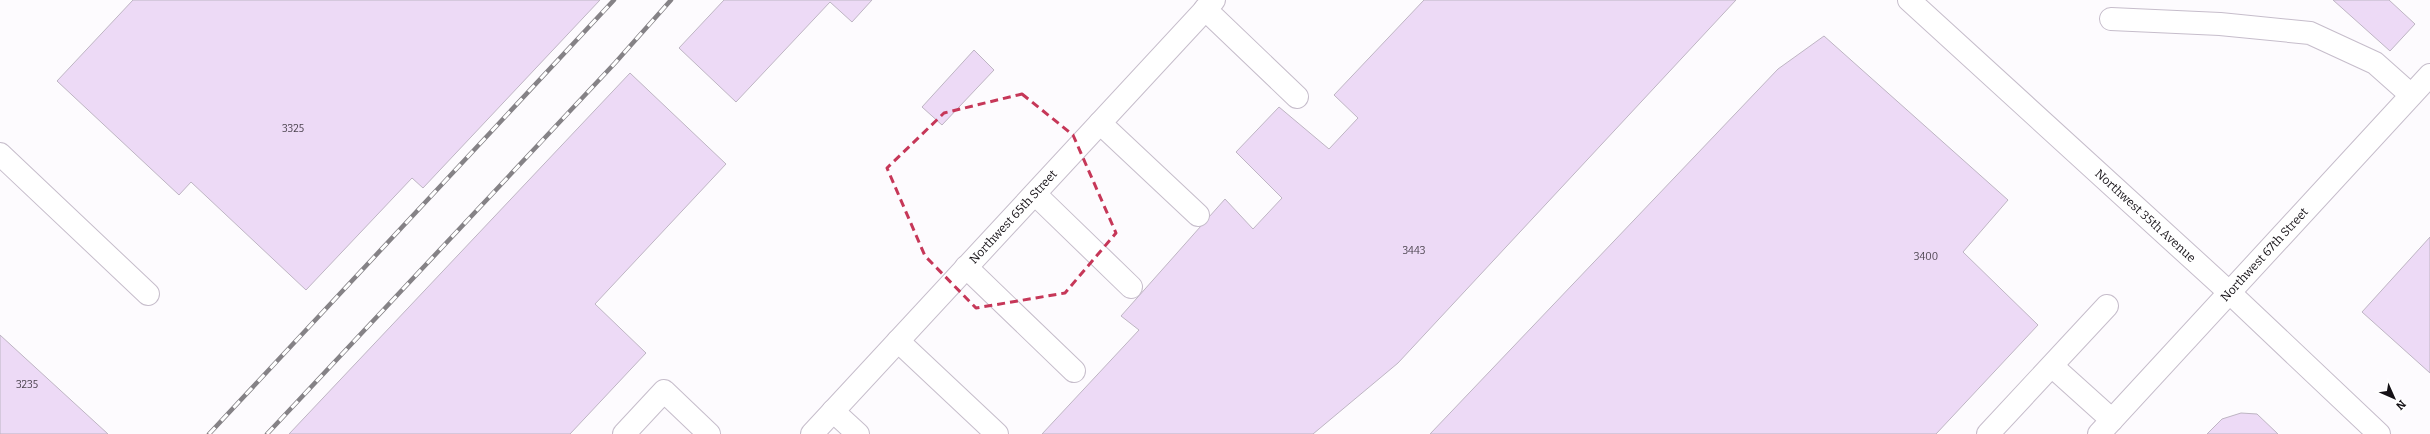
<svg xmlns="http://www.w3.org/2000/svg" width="2430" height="434" font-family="Bitter,serif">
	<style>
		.building { fill: #eddaf6; stroke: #beb5c3 }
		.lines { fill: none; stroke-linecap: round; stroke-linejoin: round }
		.minor-casing { stroke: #c6bdcb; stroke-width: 24 }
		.minor { stroke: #fff; stroke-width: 22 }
		.rail-casing { stroke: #858286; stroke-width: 4.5 }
		.rail { stroke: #fff; stroke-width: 3; stroke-dasharray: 9; stroke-linecap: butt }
		.marked { fill: none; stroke: #c63758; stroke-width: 3; stroke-dasharray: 8 5; stroke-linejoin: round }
		.labels { text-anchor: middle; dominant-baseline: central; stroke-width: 4; stroke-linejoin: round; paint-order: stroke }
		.number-label { font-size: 10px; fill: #4b434e }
		.street-label { font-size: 12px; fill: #151116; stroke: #fff }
	</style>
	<rect width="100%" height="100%" fill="#fdfbfe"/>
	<g class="building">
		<polygon points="133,0 600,0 423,188 412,178 306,290 191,182 179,195 57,81"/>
		<polygon points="724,0 872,0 852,22 830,2 736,102 679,48"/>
		<polygon points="1424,0 1736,0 1398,363 1313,434 1042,434 1139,330 1121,316 1225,199 1253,229 1282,198 1236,152 1279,107 1329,149 1358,118 1334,95"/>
		<polygon points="2333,0 2389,0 2415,24 2390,51"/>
		<polygon points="1824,36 2008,200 1963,252 2038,325 1936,434 1430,434 1778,69"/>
		<polygon points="974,50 994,70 942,125 922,107"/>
		<polygon points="630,73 726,164 595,304 646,353 570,434 289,434"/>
		<polygon points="2430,237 2430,373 2362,312"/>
		<polygon points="0,335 108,434 0,434"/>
		<polygon points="2241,413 2257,414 2278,434 2207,434 2222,419"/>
	</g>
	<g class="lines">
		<defs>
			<g id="minor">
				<path id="s1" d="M1909 0 2230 293 2379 434"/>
				<polyline points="1205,9 1297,97"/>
				<polyline points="2111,19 2220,24 2310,33 2375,63 2411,95"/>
				<polyline points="1100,123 1198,215"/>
				<polyline points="0,154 148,294"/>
				<polyline points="1035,194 1131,287"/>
				<polyline points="966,267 1074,371"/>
				<polyline points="898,341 997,434"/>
				<polyline points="2052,366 2112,420"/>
				<polyline points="833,411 858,434"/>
				<polyline points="624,434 664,391 709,434"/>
				<path id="s2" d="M812 434 1214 0"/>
				<polyline points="1988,434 2107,306"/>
				<path id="s3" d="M2099 434 2430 75"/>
			</g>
		</defs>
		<use href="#minor" class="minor-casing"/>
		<use href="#minor" class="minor"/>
		<defs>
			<g id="rail">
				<polyline points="209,434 614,0"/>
				<polyline points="267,434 615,63 671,0"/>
			</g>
		</defs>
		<use href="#rail" class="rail-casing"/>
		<use href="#rail" class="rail"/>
	</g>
	<path class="marked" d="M1022 94 1073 135 1116 233 1065 293 976 308 925 256 887 168 944 113Z"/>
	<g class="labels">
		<g class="number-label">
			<text x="293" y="129">3325</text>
			<text x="1414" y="251">3443</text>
			<text x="1926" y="257">3400</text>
			<text x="27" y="385">3235</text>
		</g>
		<g class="street-label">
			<text stroke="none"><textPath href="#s1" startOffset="320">Northwest 35th Avenue</textPath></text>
			<text stroke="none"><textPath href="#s2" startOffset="296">Northwest 65th Street</textPath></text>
			<text stroke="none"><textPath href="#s3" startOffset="244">Northwest 67th Street</textPath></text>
		</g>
	</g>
	<g transform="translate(2394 398) rotate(135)" stroke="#ffffff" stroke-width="3" paint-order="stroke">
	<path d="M0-3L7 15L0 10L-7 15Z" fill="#151116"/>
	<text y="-6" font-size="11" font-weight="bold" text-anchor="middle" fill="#151116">N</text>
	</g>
</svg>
